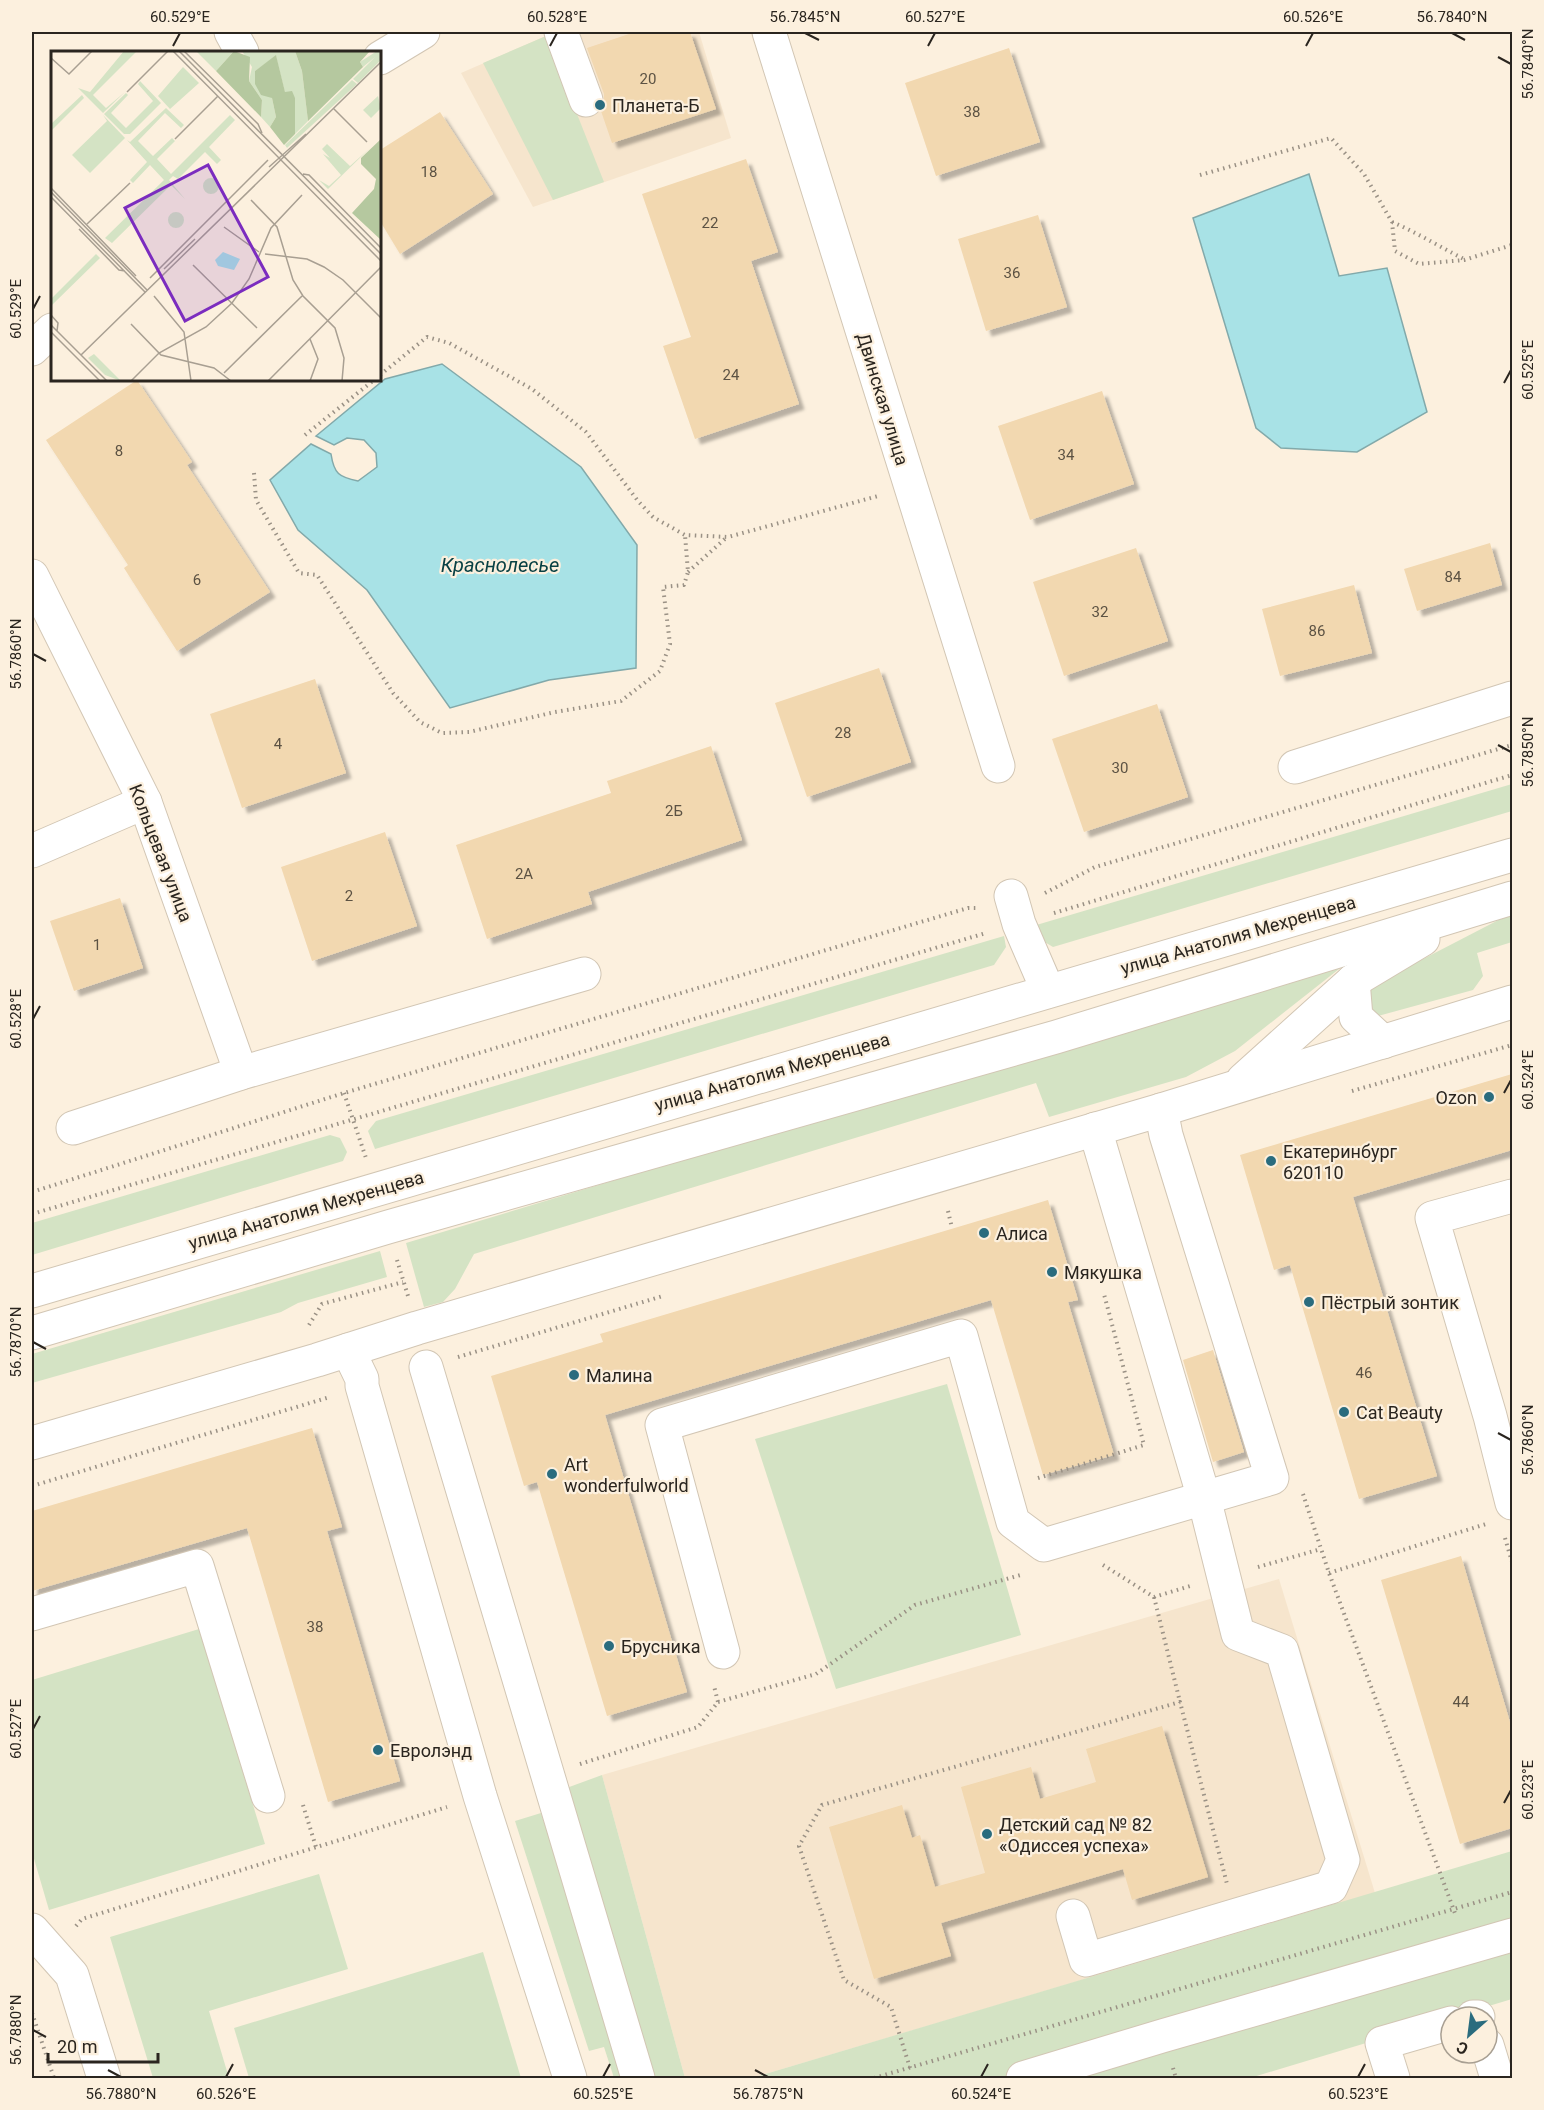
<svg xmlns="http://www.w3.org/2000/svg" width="1544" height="2110" font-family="Roboto,sans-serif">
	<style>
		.built { fill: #f6e5cd }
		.green { fill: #d4e3c4 }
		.water { fill: #a8e2e6; stroke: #82a9aa; stroke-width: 1.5 }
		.building { fill: #f2d8b0; filter: url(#shadow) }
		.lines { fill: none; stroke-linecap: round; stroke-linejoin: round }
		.minor-casing { stroke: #d2c6b4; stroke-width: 35 }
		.path { stroke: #9a9185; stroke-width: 4; stroke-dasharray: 1.5 4.5; stroke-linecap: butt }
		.minor { stroke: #fff; stroke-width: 33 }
		.ticks { fill: none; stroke: #2a251f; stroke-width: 2 }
		.poi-dot { fill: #2a6c7e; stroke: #fcf0de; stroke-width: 2 }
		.labels { text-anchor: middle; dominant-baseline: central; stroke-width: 4.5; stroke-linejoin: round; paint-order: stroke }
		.number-label { font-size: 15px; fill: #5c5243 }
		.poi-label { font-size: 18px; fill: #2a251f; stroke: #fcf0de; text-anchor: start }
		.street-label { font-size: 18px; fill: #2a251f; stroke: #fcf0de }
		.water-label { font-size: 20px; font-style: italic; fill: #094144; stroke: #fcf0de }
		.inset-road { fill: none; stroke: #a89f92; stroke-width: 1.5 }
		.view { fill: #7b2cbf; fill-opacity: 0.15; stroke: #7b2cbf; stroke-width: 3 }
		.inset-edge { fill: none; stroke: #2a251f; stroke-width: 3 }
		.neatline { fill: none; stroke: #2a251f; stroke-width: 2 }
		.ticks-label { font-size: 15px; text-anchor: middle; fill: #2a251f }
	</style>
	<defs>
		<filter id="shadow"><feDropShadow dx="5.5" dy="5.5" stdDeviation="1.5" flood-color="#0004"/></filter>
	</defs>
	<rect width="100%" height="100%" fill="#fcf0de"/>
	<g class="built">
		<polygon points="555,32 699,32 731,138 533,207 461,73"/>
		<polygon points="1279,1579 1375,1893 752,2078 685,2078 602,1775"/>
	</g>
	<g class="green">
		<polygon points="546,36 604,182 553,200 483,63"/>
		<polygon points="1512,784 1512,811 1053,947 1038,938 1033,926"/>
		<polygon points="1512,913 1512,942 1477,953 1483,976 1473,990 1378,1016 1368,1008 1371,986"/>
		<polygon points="1004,936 1006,947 994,965 375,1149 368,1131 376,1121"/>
		<polygon points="1353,958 1235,1051 1186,1077 1049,1117 1036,1083 474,1254 455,1289 443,1302 424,1307 406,1243"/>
		<polygon points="330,1135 340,1138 347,1152 343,1161 32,1255 32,1223"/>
		<polygon points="380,1251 387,1277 298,1303 281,1312 32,1383 32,1354"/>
		<polygon points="947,1384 1021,1635 836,1689 755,1439"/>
		<polygon points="199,1629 265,1844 49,1910 32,1852 32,1680"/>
		<polygon points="602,1775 685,2078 648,2078 561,1790"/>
		<polygon points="541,1813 626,2078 614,2078 604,2047 589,2051 515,1821"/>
		<polygon points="1512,1851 1512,1999 1250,2078 752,2078"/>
		<polygon points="319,1874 348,1969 209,2011 229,2078 153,2078 110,1937"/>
		<polygon points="483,1952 521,2078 249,2078 234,2028"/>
	</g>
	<g class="water">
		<polygon points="1309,174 1339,276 1387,268 1427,412 1357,452 1281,448 1256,428 1193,218"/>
		<path d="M442 364 581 467 637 545 636 668 549 680 450 708 367 590 298 530 270 480 311 444 331 454C334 474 339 477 358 481L377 467 376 453 364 440 347 438 334 445 316 436 385 379Z"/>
	</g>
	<g class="building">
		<polygon points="635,32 690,32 716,109 612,143 601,111 604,103 604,94 587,48"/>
		<polygon points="1009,48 1040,142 936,176 905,83"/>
		<polygon points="440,112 493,194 400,254 380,221 380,150"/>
		<polygon points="746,159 778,252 751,261 799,404 695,439 663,346 691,337 642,194"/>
		<polygon points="1038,215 1067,307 986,331 958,239"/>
		<polygon points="137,380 192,462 187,465 270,592 177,651 124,568 128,565 46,440"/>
		<polygon points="1102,391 1134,484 1030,520 998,426"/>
		<polygon points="1490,543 1502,585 1417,611 1404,569"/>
		<polygon points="1136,548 1168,641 1064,676 1033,582"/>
		<polygon points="1354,585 1372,653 1280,676 1262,609"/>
		<polygon points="879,668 911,762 807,797 775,703"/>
		<polygon points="315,679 346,773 242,808 210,714"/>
		<polygon points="1157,704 1188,797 1084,832 1052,739"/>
		<polygon points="711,746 742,840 588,892 592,904 487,939 456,845 611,793 607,781"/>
		<polygon points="385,832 417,926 312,961 281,867"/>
		<polygon points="120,898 143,968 74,991 50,921"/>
		<polygon points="1512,1074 1512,1150 1353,1197 1437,1476 1359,1499 1290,1265 1274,1270 1240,1155"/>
		<polygon points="1048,1200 1078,1300 1068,1302 1114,1455 1043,1475 991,1300 605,1415 687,1692 607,1716 537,1482 524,1486 491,1376 603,1342 600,1334"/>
		<polygon points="1213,1350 1244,1452 1213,1462 1183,1360"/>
		<polygon points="312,1428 342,1527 327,1531 400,1781 328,1802 247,1528 32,1591 32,1511"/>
		<polygon points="1461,1556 1512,1729 1512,1828 1460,1844 1381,1580"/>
		<polygon points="1162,1726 1208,1877 1132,1900 1123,1869 941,1923 951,1956 874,1979 829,1827 902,1805 912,1838 920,1835 935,1887 985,1873 961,1787 1031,1767 1040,1799 1096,1782 1086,1749"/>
	</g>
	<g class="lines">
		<defs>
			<g id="minor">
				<polyline points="231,32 242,52"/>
				<polyline points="561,32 586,100"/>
				<polyline points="769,32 998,766"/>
				<polyline points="380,58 423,32"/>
				<polyline points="32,349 52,330"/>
				<polyline points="32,576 145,802 241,1073"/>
				<polyline points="1295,767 1512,698"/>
				<polyline points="32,851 145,802"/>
				<polyline points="1011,896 1019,924 1048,991"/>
				<polyline points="1353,981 1356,1017 1383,1042"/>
				<polyline points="1243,1080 1353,981 1423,939"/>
				<polyline points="73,1128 241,1073 584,974"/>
				<polyline points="1512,1196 1432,1218 1490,1416 1512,1503"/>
				<polyline points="32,1291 1512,855"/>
				<polyline points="32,1333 388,1227 1056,1037 1512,898"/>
				<polyline points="348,1350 362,1379 362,1386 480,1796 570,2078"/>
				<polyline points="426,1367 638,2078"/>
				<polyline points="32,1443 317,1360 417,1328 1161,1110 1512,1002"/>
				<polyline points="32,1614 197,1566 268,1796"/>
				<polyline points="723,1652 662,1425 961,1336 1013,1522 1044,1545 1272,1478 1166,1135 1161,1110"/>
				<polyline points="1073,1916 1086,1960 1331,1887 1343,1860 1282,1651 1238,1634 1204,1498 1095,1129"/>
				<polyline points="32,1930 72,1975 104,2078"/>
				<polyline points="1473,2017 1478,2017"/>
				<polyline points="1487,2045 1497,2078"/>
				<polyline points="1023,2078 1162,2036 1512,1935"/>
				<polyline points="1393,2078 1382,2043 1451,2023"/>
			</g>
		</defs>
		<use href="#minor" class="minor-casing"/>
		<g class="path">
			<polyline points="1200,175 1331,138 1364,174 1392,222 1395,251 1419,264 1464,260 1512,245"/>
			<path d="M1392 222C1416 232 1440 247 1464 259"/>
			<polyline points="380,375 427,337 449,343 532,389 586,432 638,501 653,517 685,535 728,537 878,496"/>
			<polyline points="305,435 374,380"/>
			<polyline points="254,473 256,500 299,573 317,575 393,693 420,722 442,733 469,732 555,712 621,701 660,671 670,644 663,587 684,585 688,572 685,535"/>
			<polyline points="688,572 727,537"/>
			<polyline points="1045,893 1095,867 1512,745"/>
			<polyline points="1054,913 1512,775"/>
			<polyline points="1352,1091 1512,1045"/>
			<polyline points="344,1093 366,1158"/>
			<polyline points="32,1192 344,1093 968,908 978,908"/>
			<polyline points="948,1211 952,1228"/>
			<polyline points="32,1214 986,933"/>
			<polyline points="397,1260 408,1296"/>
			<polyline points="309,1325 322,1304 403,1282"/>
			<polyline points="458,1357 663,1296"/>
			<polyline points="1038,1478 1144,1445 1104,1294"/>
			<polyline points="32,1486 330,1397"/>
			<polyline points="1303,1494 1329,1573 1456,1916"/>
			<polyline points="1505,1538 1512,1562"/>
			<polyline points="1103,1565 1154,1597 1190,1586"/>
			<polyline points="1258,1567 1321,1549"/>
			<polyline points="1329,1573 1486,1524"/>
			<polyline points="1154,1597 1180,1702"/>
			<polyline points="718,1702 816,1674 915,1605 1024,1574"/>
			<polyline points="580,1764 698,1727 718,1702 714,1686"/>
			<polyline points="303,1805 316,1847"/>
			<polyline points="76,1926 82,1919 447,1807"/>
			<polyline points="32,2013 54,2078"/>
			<polyline points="910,2068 891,2007 844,1980 799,1846 822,1805 1180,1702 1227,1884"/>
			<polyline points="1173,2068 1176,2078"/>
			<polyline points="874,2078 1512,1892"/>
		</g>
		<use href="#minor" class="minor"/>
	</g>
	<path class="ticks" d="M805 33 819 40M1452 33 1465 40M173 46 180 33M550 46 557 33M928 46 935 33M1306 46 1313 33M1498 57 1511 64M33 309 40 296M1504 383 1511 370M33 654 46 661M1498 745 1511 752M33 1019 40 1006M1504 1093 1511 1080M33 1342 46 1349M1498 1433 1511 1440M33 1729 40 1716M1504 1803 1511 1790M33 2030 46 2037M108 2070 121 2077M755 2070 768 2077M226 2077 233 2064M603 2077 610 2064M981 2077 988 2064M1358 2077 1365 2064"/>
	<g class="poi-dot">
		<circle cx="600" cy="105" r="6"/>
		<circle cx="1489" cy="1097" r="6"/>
		<circle cx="1271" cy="1161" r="6"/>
		<circle cx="984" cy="1233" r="6"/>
		<circle cx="1052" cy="1272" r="6"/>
		<circle cx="1309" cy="1302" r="6"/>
		<circle cx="574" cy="1375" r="6"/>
		<circle cx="1344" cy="1412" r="6"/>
		<circle cx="552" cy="1474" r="6"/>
		<circle cx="609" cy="1646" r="6"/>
		<circle cx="378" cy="1750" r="6"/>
		<circle cx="987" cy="1834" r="6"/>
	</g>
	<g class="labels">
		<g class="number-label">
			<text x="648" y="79">20</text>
			<text x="972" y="112">38</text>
			<text x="429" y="172">18</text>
			<text x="710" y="223">22</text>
			<text x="1012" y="273">36</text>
			<text x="731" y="375">24</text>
			<text x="119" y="451">8</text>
			<text x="1066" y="455">34</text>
			<text x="1453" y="577">84</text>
			<text x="197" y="580">6</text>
			<text x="1100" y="612">32</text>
			<text x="1317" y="631">86</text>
			<text x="843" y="733">28</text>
			<text x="278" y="744">4</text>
			<text x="1120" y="768">30</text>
			<text x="674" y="811">2Б</text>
			<text x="524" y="874">2А</text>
			<text x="349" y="896">2</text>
			<text x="97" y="945">1</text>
			<text x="1364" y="1373">46</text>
			<text x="315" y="1627">38</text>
			<text x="1461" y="1702">44</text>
		</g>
		<g class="poi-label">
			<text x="612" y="105">Планета-Б</text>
			<text x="1477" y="1097" text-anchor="end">Ozon</text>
			<text x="1283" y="1151">Екатеринбург<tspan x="1283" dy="21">620110</tspan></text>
			<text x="996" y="1233">Алиса</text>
			<text x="1064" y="1272">Мякушка</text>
			<text x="1321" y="1302">Пёстрый зонтик</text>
			<text x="586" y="1375">Малина</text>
			<text x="1356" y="1412">Cat Beauty</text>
			<text x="564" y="1464">Art<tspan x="564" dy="21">wonderfulworld</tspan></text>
			<text x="621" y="1646">Брусника</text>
			<text x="390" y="1750">Евролэнд</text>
			<text x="999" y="1824">Детский сад № 82<tspan x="999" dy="21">«Одиссея успеха»</tspan></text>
		</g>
		<g class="street-label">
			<text transform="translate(883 399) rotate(73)">Двинская улица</text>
			<text transform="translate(161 853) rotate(69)">Кольцевая улица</text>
			<text transform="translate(1238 935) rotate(-16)">улица Анатолия Мехренцева</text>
			<text transform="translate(772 1072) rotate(-16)">улица Анатолия Мехренцева</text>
			<text transform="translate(306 1210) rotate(-16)">улица Анатолия Мехренцева</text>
		</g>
		<g class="water-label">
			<text x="500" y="565">Краснолесье</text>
		</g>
	</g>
	<g transform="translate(51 51)">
		<rect width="330" height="330" fill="#fcf0de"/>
		<path d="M73 0H86L42 44 55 57 74 41 52 62 27 37 39 41ZM145 0H183L165 20ZM191 0H244L251 20 257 70 244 83V47L234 42 225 5 204 20 221 47 225 66 219 76 210 66 211 49 198 30 201 16ZM326 0H330V9L307 32 302 28 324 6 312 16 309 11ZM132 16 148 32 119 58 107 45ZM301 29 306 33 236 97 234 94ZM89 30 110 52 79 83H73L53 63 75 42 77 44 60 62 75 77 102 50 87 33ZM31 44 33 47 0 80V73ZM327 45 330 57 320 67 312 59ZM115 57 133 74 130 77 114 62 87 90 102 105 121 87 124 90 106 108 120 123 179 64 184 69 158 96 170 109 166 113 154 101 127 128 122 125 118 129 134 148 120 134 61 192 54 187 113 129 99 114 82 132 79 129 96 111 76 89 79 91ZM52 64 74 87 39 122 21 104 56 70ZM276 93 299 115 318 98 277 138 268 129 278 135 290 124 272 103 279 107 271 98ZM152 135a8 8 0 1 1 16 0a8 8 0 1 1-16 0ZM117 169a8 8 0 1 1 16 0a8 8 0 1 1-16 0ZM45 203 49 207 1 254 0 248ZM43 303 70 330 54 324 37 307Z" fill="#d4e3c4"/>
		<path d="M183 0 199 6 198 30 211 49 210 66 165 20ZM244 0H319L309 11 312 16 257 70 251 20ZM225 4 234 41 241 40 244 47V83L233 94 219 76 225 66 221 47 210 44 204 33V20ZM330 88V189L301 162 323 138 325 128 310 113V107Z" fill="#b5c89f"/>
		<path d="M172 201 189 208 183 219 167 215 164 209Z" fill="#a8e2e6"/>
		<path class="inset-road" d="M122 0 330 210M128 0 330 203M133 0 207 73 211 82M0 7 18 23 41 0M76 41 117 0M283 58 316 91M124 88 167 45M218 116 255 83M252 123 258 124 330 197M0 137 85 225M0 141 96 239M0 146 94 241M200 149 226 176 242 229 252 245 284 277 293 307 291 330M36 173 79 132M173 176 208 201M28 178 68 219 74 220M214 203 256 208 273 216 292 229 330 267M142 214 206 277M113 218 144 188M99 227 217 109M103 245 133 281 140 330M0 264 7 272 6 280M80 273 110 304 163 317 180 330M0 274 56 330M0 281 49 330M30 304 330 11M173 322 251 245M80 330 108 302 155 276 181 252 198 228 220 177 251 144M217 330 330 216M259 330 267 308 259 288"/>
		<path class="view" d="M157 114 217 226 134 270 74 157Z"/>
		<rect width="330" height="330" class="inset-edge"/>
	</g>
	<rect width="1544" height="2110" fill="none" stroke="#fcf0de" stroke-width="66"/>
	<g transform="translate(1469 2035) rotate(208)"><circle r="28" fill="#fcf0de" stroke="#a89f92" stroke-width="1.5"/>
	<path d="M0-4.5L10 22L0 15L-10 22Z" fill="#2a6c7e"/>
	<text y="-9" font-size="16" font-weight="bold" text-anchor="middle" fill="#2a251f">С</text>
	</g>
	<path d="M48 2053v9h110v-9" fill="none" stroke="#2a251f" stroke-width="3"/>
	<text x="57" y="2053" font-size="18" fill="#2a251f" stroke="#fcf0de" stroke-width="4.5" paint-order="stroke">20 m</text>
	<rect x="33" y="33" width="1478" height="2044" class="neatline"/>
	<g class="ticks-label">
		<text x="180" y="22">60.529°E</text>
		<text x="557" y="22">60.528°E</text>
		<text x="805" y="22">56.7845°N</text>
		<text x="935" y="22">60.527°E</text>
		<text x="1313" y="22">60.526°E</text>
		<text x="1452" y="22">56.7840°N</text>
		<text transform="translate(1528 64) rotate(-90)" y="5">56.7840°N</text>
		<text transform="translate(16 309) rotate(-90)" y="5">60.529°E</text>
		<text transform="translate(1528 370) rotate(-90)" y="5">60.525°E</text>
		<text transform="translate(16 654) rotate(-90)" y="5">56.7860°N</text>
		<text transform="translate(1528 752) rotate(-90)" y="5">56.7850°N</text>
		<text transform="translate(16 1019) rotate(-90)" y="5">60.528°E</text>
		<text transform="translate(1528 1080) rotate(-90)" y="5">60.524°E</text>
		<text transform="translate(16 1342) rotate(-90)" y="5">56.7870°N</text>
		<text transform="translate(1528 1440) rotate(-90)" y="5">56.7860°N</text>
		<text transform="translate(16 1729) rotate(-90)" y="5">60.527°E</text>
		<text transform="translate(1528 1790) rotate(-90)" y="5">60.523°E</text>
		<text transform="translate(16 2030) rotate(-90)" y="5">56.7880°N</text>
		<text x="121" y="2099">56.7880°N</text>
		<text x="226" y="2099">60.526°E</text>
		<text x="603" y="2099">60.525°E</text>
		<text x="768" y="2099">56.7875°N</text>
		<text x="981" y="2099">60.524°E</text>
		<text x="1358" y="2099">60.523°E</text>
	</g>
</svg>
